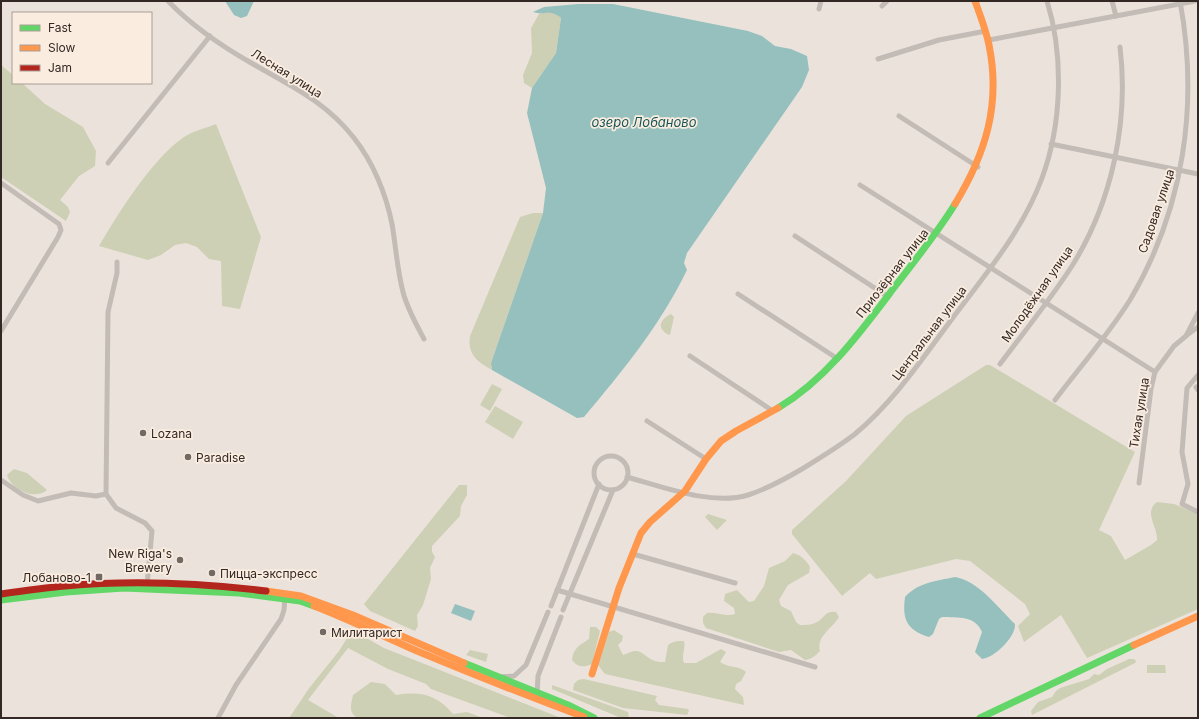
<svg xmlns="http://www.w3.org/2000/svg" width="1199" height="719" font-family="Inter,sans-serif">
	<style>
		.green { fill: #cdd0b4 }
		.water { fill: #96c0be }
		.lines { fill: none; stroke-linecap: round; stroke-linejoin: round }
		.street { stroke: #c3bbb5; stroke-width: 5 }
		.fast { stroke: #63d668; stroke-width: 7 }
		.slow { stroke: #ff974d; stroke-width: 7 }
		.jam { stroke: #b3261e; stroke-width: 7 }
		.poi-dot { fill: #736964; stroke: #faede0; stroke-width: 1.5 }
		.labels { text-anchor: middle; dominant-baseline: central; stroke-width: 3.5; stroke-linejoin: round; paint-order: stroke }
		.street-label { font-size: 12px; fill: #332824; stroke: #faede0 }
		.poi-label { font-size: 12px; fill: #332824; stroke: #faede0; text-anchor: start }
		.water-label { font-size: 13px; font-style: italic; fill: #175657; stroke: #faede0 }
	</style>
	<rect width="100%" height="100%" fill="#ebe3db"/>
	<g class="green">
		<polygon points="547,11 554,13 561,18 556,53 532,88 524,83 523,75 532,53 531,28 539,14"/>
		<polygon points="1,65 13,75 13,83 22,83 45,104 83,127 96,151 95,166 79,176 60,200 68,207 70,212 66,221 1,177"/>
		<path d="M216 124 261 237 240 309 222 306 221 261 209 259 197 247 186 243 175 245 161 255 148 260 99 246C119 212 152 159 184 137 193 131 206 128 216 124Z"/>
		<path d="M533 213H543L491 363 492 370C477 362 467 354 470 336L520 217Z"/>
		<path d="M671 314 674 317 670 335 667 334C656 327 661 319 671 314Z"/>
		<path d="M986 365H990L1135 452 1099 530 1111 536 1125 560 1151 545 1157 540C1158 527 1143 512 1157 502L1174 504 1198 514V609L1087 658 1061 615 1024 642 1018 626 1030 614 1025 604 970 561 956 559 876 579 870 573 842 596 792 534V530L846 481 906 416Z"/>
		<polygon points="492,384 502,389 490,411 480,405"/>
		<polygon points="495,406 523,422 513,439 485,422"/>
		<path d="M14 469 27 473 47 490C34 501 11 489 7 475Z"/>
		<polygon points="459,485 467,485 467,495 461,506 460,516 432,546 432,552 435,557 430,568 431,579 423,605 417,615 418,626 415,631 370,611 364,604"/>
		<polygon points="708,514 727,520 717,530 705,517"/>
		<path d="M793 553C801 555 806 560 810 567L809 573 788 585 779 600 781 606 791 611 796 622 800 625C806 625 812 625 817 622 825 617 826 610 836 612L839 617C832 629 816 636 820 651 815 656 812 659 805 660L791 650 779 652 706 628 703 623V617L707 613C718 612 723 617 735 614L734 608 724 601 725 594 737 590 749 602 754 601 764 586 769 568 785 561Z"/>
		<path d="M590 627H596L600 631 592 664C583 668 577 667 572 660 573 648 580 645 589 639Z"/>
		<polygon points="352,630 384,648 561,718 511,718 431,689 426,684 388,669 348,648 308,700 339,718 289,718 310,687 339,651"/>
		<path d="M614 630 623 636 622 641 618 645 623 655C627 654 631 651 635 651 646 651 647 663 665 662L668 645C673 641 678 641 684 641 686 649 681 655 684 663H696L721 649 726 652 720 662C728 668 738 665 746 672L741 681 736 684 735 689 743 697 744 705 605 674 598 665 609 632Z"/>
		<polygon points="470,650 488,654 486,662 466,655"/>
		<polygon points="1129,659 1134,659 1136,661 1135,663 1032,715 1031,711 1038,702 1052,697 1056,691 1060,688 1089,679 1094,674 1099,675 1107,669"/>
		<polygon points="1147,665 1165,665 1166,673 1147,673"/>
		<polygon points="584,679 657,696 655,700 659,705 688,709 689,711 687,715 623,708 573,690 574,684 578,680"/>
		<path d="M371 682 385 684 396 695C421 691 437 695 453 714L467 712 483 718H358C348 713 351 704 353 695Z"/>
		<polygon points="552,685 628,712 629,718 621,718 552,689"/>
	</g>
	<g class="water">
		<polygon points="225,1 254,1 247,16 241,18 234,15"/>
		<path d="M578 4H613L748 31 762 36 775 46 791 49 807 56 809 70 802 87 687 253 684 263 687 270C661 324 622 372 584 417L577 418 492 370 491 363 543 213 546 188 527 113 532 88 556 53 561 18C549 8 545 16 533 12L544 7Z"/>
		<path d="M955 577C979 581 998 608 1015 624 1016 637 994 658 982 659L975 652 982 632C975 615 958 618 942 617L939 619 933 634 929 637C907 630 902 620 905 597 919 582 936 581 955 577Z"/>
		<polygon points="455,604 475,611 471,621 451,613"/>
	</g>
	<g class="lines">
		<g class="street">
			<path d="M168 1C192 26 223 47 253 64 291 86 326 102 354 138 373 162 386 194 392 224 396 247 397 269 403 292 407 308 416 324 424 339"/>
			<polyline points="1112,1 1116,16"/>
			<polyline points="882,6 887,1"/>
			<polyline points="819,9 821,1"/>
			<polyline points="989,40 1195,1"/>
			<polyline points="878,59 939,40 986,31"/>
			<polyline points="899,116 978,167"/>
			<polyline points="1051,144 1198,174"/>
			<polyline points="108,163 210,36"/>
			<polyline points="1,183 59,224 61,230 58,237 1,331"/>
			<polyline points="860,185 1155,372"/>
			<polyline points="795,236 887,296"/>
			<polyline points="738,294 838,359"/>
			<polyline points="1187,335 1198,327"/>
			<polyline points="690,356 773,411"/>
			<path d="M1000 364C1024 332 1050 300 1072 266 1112 202 1129 122 1120 47"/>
			<polyline points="1198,375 1187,388 1182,452 1188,484 1182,504 1198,512"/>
			<polyline points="1196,387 1198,390"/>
			<path d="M1055 400C1080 367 1108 335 1130 300 1184 209 1199 104 1180 1"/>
			<polyline points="647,421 706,459"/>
			<circle cx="611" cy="473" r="17"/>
			<path d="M627 477C663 487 712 506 748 495 767 489 785 479 802 469 820 458 838 447 855 434 897 399 928 350 961 307 992 266 1024 227 1042 178 1062 124 1064 56 1047 1"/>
			<polyline points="1,480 23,495 38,501 71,493 96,496 106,494 108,312 117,273 117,262"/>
			<polyline points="1139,483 1151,389 1155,372 1174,346 1186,336 1198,313"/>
			<polyline points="106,494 116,508 145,523 152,531 147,585"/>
			<polyline points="633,554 735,583"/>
			<polyline points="557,590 815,667"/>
			<polyline points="551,606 599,484"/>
			<polyline points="563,610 613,490"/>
			<polyline points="499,677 514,676 526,665 548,612"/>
			<polyline points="537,695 538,676 561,617"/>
			<polyline points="218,718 236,685 281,619 284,610 285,596"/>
		</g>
		<g class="fast">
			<path d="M778 408C827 379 862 330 896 285 916 259 938 232 955 204"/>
			<polyline points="1,600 66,592 124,588 239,593 300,601 314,606"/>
			<polyline points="464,663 568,705 594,718"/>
			<polyline points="980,718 1134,645"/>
		</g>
		<g class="slow">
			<path d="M955 204C986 153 1001 104 989 45 986 30 980 15 975 1"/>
			<polyline points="266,591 301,596 353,615 464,663"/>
			<path d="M314 606C350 620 383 636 417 651 472 674 528 696 584 717"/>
			<polyline points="1134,645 1198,616"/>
			<polyline points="592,674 619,588 641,533 650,522 685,491 706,459 721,441 736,431 778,408"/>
		</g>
		<path class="jam" d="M1 594C22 591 43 588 65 586 131 580 200 583 266 591"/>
	</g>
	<g class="poi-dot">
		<circle cx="143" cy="433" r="4"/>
		<circle cx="188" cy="457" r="4"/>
		<circle cx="180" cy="560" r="4"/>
		<circle cx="212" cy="573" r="4"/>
		<rect x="95" y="573" width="8" height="8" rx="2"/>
		<circle cx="323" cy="632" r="4"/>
	</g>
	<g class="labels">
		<g class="street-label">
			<text transform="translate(287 73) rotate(32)">Лесная улица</text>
			<text transform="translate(1156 211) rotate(-71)">Садовая улица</text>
			<text transform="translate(892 273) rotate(-52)">Приозёрная улица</text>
			<text transform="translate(1037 294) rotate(-55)">Молодёжная улица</text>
			<text transform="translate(929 333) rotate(-53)">Центральная улица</text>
			<text transform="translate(1139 413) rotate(-81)">Тихая улица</text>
		</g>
		<g class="poi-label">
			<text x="151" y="433">Lozana</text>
			<text x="196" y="457">Paradise</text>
			<text x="172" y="553" text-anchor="end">New Riga's<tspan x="172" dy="14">Brewery</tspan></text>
			<text x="220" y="573">Пицца-экспресс</text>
			<text x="91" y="577" text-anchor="end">Лобаново-1</text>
			<text x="331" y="632">Милитарист</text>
		</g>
		<g class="water-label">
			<text x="644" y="122">озеро Лобаново</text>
		</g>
	</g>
	<rect width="1199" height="719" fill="none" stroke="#332824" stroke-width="4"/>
	<rect x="12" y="12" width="140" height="72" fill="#faede0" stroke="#aa9e95"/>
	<rect x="20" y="25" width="20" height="6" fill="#63d668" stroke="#aa9e95"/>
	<text x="48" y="32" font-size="12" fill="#332824">Fast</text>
	<rect x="20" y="45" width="20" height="6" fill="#ff974d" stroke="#aa9e95"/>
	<text x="48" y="52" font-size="12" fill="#332824">Slow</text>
	<rect x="20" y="65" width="20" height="6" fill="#b3261e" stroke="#aa9e95"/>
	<text x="48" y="72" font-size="12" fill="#332824">Jam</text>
</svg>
